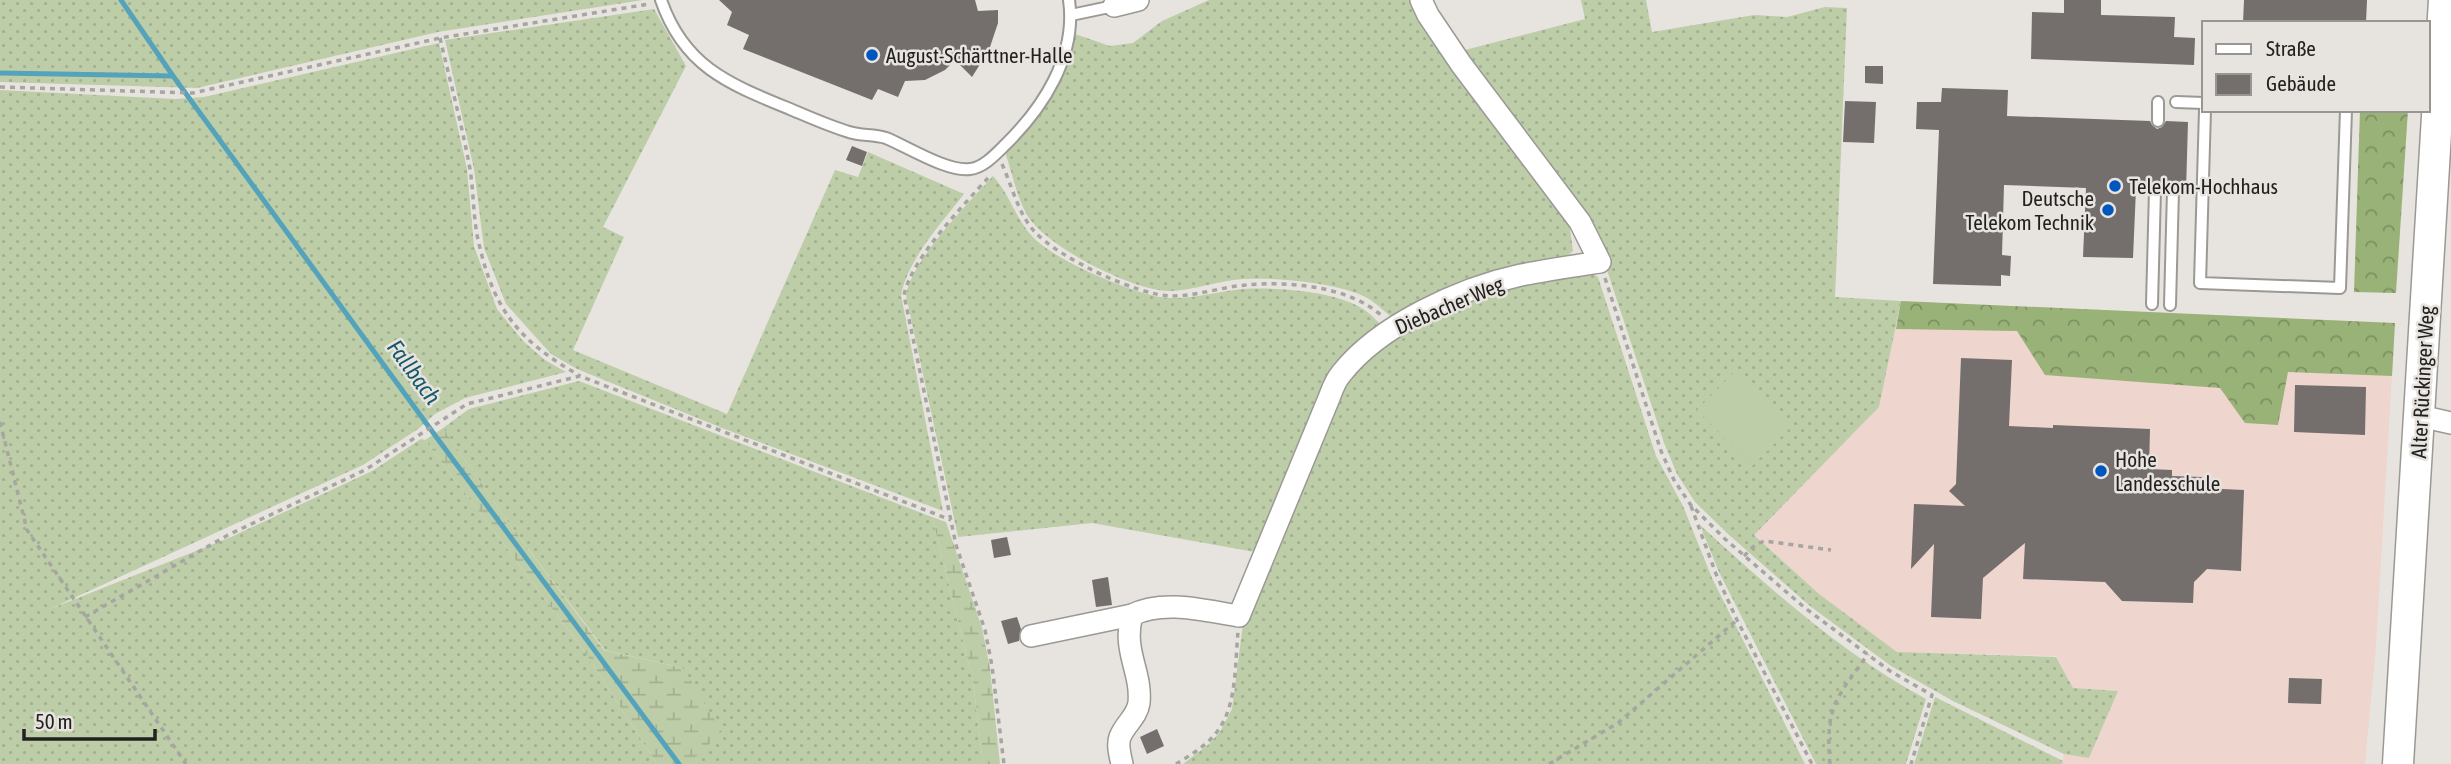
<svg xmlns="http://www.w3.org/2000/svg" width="2451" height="764" font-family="'Asap Condensed',sans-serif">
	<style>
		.education { fill: #eed5cd }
		.grass { fill: url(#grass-dots) }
		.forest { fill: url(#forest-crowns) }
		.wetland { fill: url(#wetland-marsh) }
		.garden { fill: #bdcda8 }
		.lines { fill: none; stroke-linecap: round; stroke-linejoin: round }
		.stream { stroke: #54a3bb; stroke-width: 5 }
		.building { fill: #746e6d }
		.lane-casing { stroke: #9b9994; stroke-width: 14 }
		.street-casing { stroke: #9b9994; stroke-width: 24 }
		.secondary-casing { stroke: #9b9994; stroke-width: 33 }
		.path { stroke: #a7a5a1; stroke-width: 3.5; stroke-dasharray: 5 5; stroke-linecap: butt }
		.lane { stroke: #fff; stroke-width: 10 }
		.street { stroke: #fff; stroke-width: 21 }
		.secondary { stroke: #fff; stroke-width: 30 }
		.poi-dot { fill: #0056bf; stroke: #e7e4df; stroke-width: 2.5 }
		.labels { text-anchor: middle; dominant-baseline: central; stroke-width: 5; stroke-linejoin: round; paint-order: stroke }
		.poi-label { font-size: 21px; fill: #22211f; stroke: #e7e4df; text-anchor: start }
		.street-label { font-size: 21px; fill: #22211f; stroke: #e7e4df }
		.water-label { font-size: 23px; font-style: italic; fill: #17586a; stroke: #e7e4df }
	</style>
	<defs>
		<pattern id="grass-dots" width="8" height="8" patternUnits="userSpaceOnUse" patternTransform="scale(1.75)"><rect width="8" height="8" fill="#bdcda8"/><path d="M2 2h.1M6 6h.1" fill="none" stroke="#a2b090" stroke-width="1.8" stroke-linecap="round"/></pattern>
		<pattern id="forest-crowns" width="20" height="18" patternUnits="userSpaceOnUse" patternTransform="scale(1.75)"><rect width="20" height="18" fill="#99b278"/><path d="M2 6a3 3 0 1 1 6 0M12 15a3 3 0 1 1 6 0" fill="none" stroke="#7c9062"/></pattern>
		<pattern id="wetland-marsh" width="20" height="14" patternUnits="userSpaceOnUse" patternTransform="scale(1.75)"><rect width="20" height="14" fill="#bdcda8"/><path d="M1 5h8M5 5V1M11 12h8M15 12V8" fill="none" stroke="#a2b090"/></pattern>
	</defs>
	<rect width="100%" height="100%" fill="#e7e4df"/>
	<polygon class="education" points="1901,301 2395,323 2376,646 2365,764 2062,764 2064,754 2089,758 2117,691 2073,688 2056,656 1897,652 1819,594 1754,534 1879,407"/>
	<g class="grass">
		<polygon points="0,0 643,0 438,32 197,88 0,82"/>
		<path d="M1209 0H1410L1421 26 1452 71 1531 170 1570 228 1573 251 1560 262 1394 319C1386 313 1378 305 1369 299 1344 283 1274 277 1244 279 1220 280 1196 290 1171 291 1136 293 1042 245 1026 213 1016 195 1012 172 1005 152L1045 107 1064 70 1075 34 1110 46 1133 43 1162 21Z"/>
		<polygon points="1581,0 1646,0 1652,32 1754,15 1787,17 1825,7 1847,8 1835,297 1901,301 1879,407 1754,535 1819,594 1897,652 2056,657 2073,688 2118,691 2089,758 2064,754 1953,701 1891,666 1810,606 1728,534 1695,502 1677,474 1664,443 1604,261 1461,51 1585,19"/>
		<path d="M654 9 686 66 603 227 624 237 573 350 727 414 835 170 858 177 868 152 964 194C941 224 909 257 901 295L943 511 722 428 577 369 551 354 506 304 484 248 474 169 445 40Z"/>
		<polygon points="439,43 467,169 474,246 497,309 523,341 545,360 566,372 465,398 435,414 418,429 363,465 50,609 231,537 372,471 421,439 425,440 582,648 657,764 0,764 0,90 175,99 204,97"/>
		<path d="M993 176C1013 198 1016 225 1042 245 1065 264 1140 297 1169 298 1194 299 1219 291 1243 289 1276 287 1336 291 1363 309 1370 313 1377 321 1383 327L1353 353 1255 552 1092 523 958 537 906 295C913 258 967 205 993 176Z"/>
		<polygon points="1586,270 1598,277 1656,456 1683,506 1712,578 1805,764 1183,764 1209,744 1220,732 1232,709 1244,616 1332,399 1396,330 1493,288"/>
		<polygon points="579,381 932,517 973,681 983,764 688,764 683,668 605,650 506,519 443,428 469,409"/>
		<path d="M1700 525C1769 588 1843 654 1926 699L1906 764H1816L1719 572Z"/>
		<polygon points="1935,697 2063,761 2062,764 1914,764"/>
	</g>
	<g class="forest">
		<polygon points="2360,110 2408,110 2396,293 2354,292"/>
		<polygon points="1901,301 2395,323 2392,376 2288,372 2278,425 2245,423 2220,388 2045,375 2017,331 1896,329"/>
	</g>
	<g class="wetland">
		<polygon points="443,428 506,519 604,650 683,668 722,732 688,764 657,764 582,648 425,440"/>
		<polygon points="932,517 946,522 982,628 990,668 1000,764 983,764 973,681"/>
	</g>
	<polygon class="garden" points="1737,369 1793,425 1752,466 1697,410"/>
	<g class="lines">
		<g class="stream">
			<polyline points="121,0 173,76 437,438 679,764"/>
			<polyline points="0,73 173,76"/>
		</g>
	</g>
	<g class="building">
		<polygon points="719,0 975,0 978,11 998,10 998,23 989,50 972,77 955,60 945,70 925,80 905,81 898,97 878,89 872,100 743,49 749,35 727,25 732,12"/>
		<polygon points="2064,0 2101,0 2101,15 2175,17 2174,37 2195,38 2194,65 2031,59 2032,12 2064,13"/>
		<polygon points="2244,0 2367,0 2366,23 2243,23"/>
		<polygon points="1865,66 1883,66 1883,84 1865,83"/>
		<polygon points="1942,88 2008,90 2007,116 2150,121 2152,125 2157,129 2162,127 2166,121 2188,122 2186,191 2181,190 2180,186 2174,182 2169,183 2165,190 2156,182 2151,183 2147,189 2136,189 2133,258 2083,257 2086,188 2004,185 2002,255 2011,256 2010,276 2001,275 2001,286 1933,284 1939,130 1916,129 1917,102 1941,102"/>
		<polygon points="1845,101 1876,102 1874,143 1843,142"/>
		<polygon points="852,146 867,152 862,166 846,160"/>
		<polygon points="1961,358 2012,360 2009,426 2053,428 2053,425 2150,429 2149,469 2172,470 2172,476 2202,477 2202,488 2244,490 2241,571 2207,569 2194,582 2193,603 2122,601 2105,582 2023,579 2025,543 1983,578 1981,619 1931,617 1934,544 1911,569 1914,504 1965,506 1949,491 1956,484"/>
		<polygon points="2295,385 2366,387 2365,435 2294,432"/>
		<polygon points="1007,537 1011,555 994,558 991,540"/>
		<polygon points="1108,577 1112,605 1096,607 1092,580"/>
		<polygon points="1017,617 1021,629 1019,641 1008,644 1001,621"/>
		<polygon points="2289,678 2322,679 2321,704 2288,703"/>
		<polygon points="1157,729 1164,746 1147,754 1140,737"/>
	</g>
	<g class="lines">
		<defs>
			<g id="lane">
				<path d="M661 0C684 67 729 84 790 109 809 117 829 126 849 132 861 136 873 134 886 138 908 147 947 172 970 169 983 168 996 154 1005 145 1043 108 1077 56 1069 0"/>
				<polyline points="1071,15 1114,6"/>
				<polyline points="2176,102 2204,103"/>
				<polyline points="2205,110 2200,283 2340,288 2346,110"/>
				<polyline points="2158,121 2158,102"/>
				<polyline points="2152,304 2155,190"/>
				<polyline points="2170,305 2173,190"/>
			</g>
			<g id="street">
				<polyline points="1114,6 1138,0"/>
				<polyline points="2420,416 2451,423"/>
				<polyline points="1031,636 1132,615"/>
				<path d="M1122 764C1120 755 1117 745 1120 737 1125 724 1137 717 1139 703 1142 671 1122 651 1132 615 1164 599 1206 611 1239 616L1329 398C1332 390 1335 381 1341 374 1379 325 1461 288 1521 275 1547 270 1574 266 1600 262L1580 222 1461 64 1428 15 1421 0"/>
			</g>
			<polyline id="secondary" points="2398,764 2444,0"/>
		</defs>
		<use href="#lane" class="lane-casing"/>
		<use href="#street" class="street-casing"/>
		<use href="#secondary" class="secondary-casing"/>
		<g class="path">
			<path d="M440 38C450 81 462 125 470 169 474 194 473 220 479 244 495 313 520 341 580 376"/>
			<polyline points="0,87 193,93 440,38 649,4"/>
			<path d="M1002 164C1012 186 1018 213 1034 231 1057 257 1138 296 1172 296 1197 296 1221 287 1246 285 1289 281 1349 286 1382 316"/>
			<path d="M988 178C962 207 912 258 904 295L956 545 985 630 992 666 1004 764"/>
			<polyline points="1605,278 1661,451 1674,480 1690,504 1725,539 1805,608 1890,671 1932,695 1911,764"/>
			<polyline points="0,422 27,530 186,764"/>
			<polyline points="1691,506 1716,574 1737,620 1812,764"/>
			<polyline points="1744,556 1756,544 1765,541 1831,550"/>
			<polyline points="85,617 228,535 365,470 467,404 580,376 951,520"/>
			<path d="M1176 764C1191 755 1209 744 1219 729 1237 703 1235 663 1238 632"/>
			<polyline points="1549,764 1618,723 1737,620"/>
			<path d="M1830 764C1825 706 1836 699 1868 654"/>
		</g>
		<use href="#lane" class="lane"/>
		<use href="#street" class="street"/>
		<use href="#secondary" class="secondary"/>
	</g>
	<g class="poi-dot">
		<circle cx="872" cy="55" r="7"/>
		<circle cx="2115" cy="186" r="7"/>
		<circle cx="2108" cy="210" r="7"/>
		<circle cx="2101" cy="471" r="7"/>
	</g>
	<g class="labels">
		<g class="poi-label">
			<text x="886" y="55">August-Schärttner-Halle</text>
			<text x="2129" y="186">Telekom-Hochhaus</text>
			<text x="2094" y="198" text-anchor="end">Deutsche<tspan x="2094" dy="24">Telekom Technik</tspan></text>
			<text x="2115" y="459">Hohe<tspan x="2115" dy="24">Landesschule</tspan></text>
		</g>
		<g class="street-label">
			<text transform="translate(1449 305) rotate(-23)">Diebacher Weg</text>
			<text transform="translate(2422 382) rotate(-87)">Alter Rückinger Weg</text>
		</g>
		<g class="water-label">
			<text transform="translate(414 372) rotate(54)">Fallbach</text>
		</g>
	</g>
	<rect x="2202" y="21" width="228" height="91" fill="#e7e4df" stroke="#989692" stroke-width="2"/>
	<rect x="2216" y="44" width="35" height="10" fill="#ffffff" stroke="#989692" stroke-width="2"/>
	<text x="2266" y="56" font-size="21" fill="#22211f">Straße</text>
	<rect x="2216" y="74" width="35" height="21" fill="#746e6d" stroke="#989692" stroke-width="2"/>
	<text x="2266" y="91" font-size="21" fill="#22211f">Gebäude</text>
	<path d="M24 729v10h131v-10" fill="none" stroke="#22211f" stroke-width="3.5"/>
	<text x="35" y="729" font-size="21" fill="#22211f" stroke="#e7e4df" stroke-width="5" paint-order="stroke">50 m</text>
</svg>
